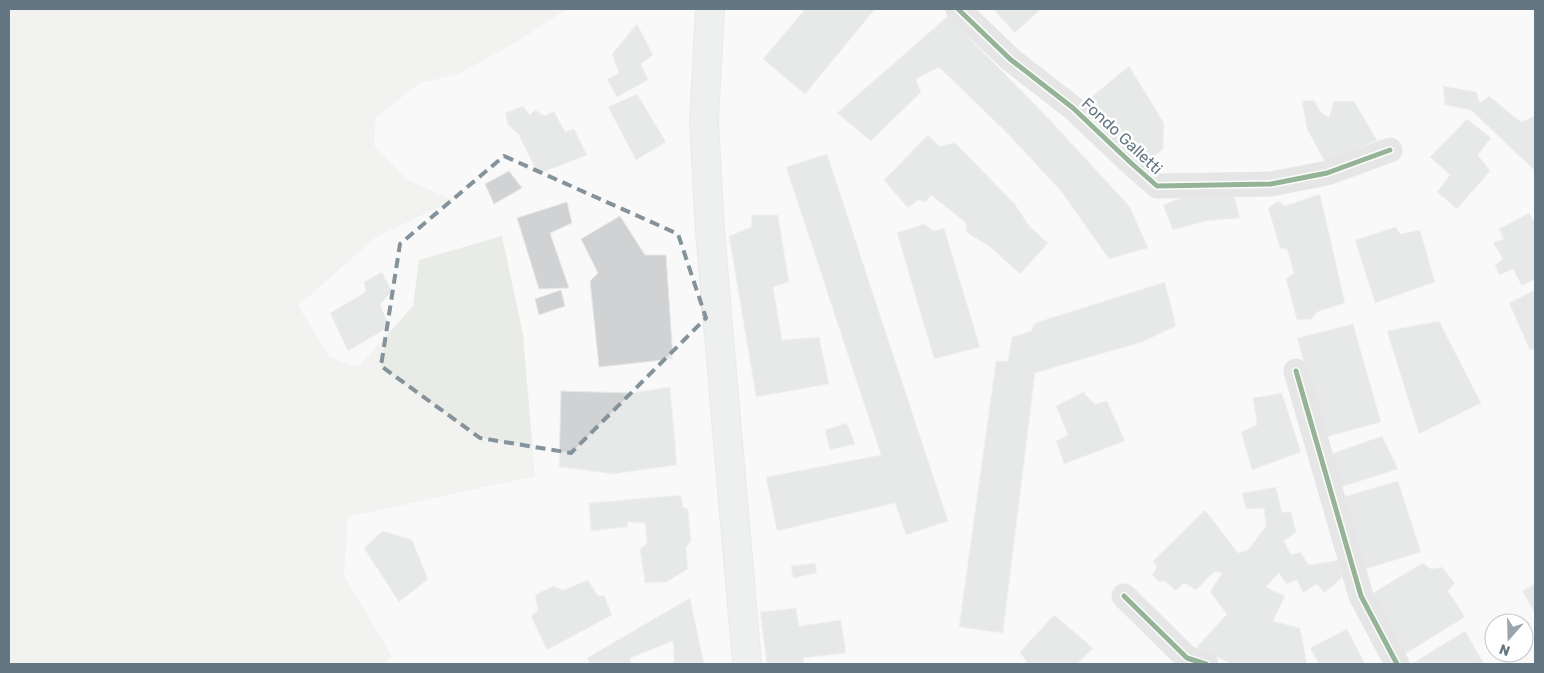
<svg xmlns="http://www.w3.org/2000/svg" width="1544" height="673" font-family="Rubik,sans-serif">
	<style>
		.green { fill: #e8ebe6 }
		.building { fill: #d0d2d3; stroke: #e8e8e8 }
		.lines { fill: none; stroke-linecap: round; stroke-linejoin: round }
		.secondary-casing { stroke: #d5d6d7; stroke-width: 30 }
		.minor { stroke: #cecfd0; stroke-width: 25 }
		.secondary { stroke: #e1e2e2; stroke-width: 28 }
		.cycleway-casing { stroke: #fff; stroke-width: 8 }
		.cycleway { stroke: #1b5e20; stroke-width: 5 }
		.marked { fill: none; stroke: #84929c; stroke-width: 4; stroke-dasharray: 10 6; stroke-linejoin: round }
		.labels { text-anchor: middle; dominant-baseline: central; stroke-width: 5; stroke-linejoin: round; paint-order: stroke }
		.street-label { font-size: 16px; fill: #657683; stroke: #fff }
	</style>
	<rect width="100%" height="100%" fill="#f9f9f9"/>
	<polygon class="green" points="9,9 567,9 515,43 458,74 418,84 376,118 374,145 406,179 453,200 375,238 298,306 330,357 358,367 413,306 419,260 502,236 523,335 535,476 348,517 344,575 392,657 385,664 9,664"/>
	<g class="building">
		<polygon points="805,9 875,9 805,94 763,59"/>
		<polygon points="993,9 1041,9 1015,33"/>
		<polygon points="948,16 1050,120 1130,207 1148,248 1109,259 1061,191 1007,133 939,67 916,79 921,92 871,141 837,113"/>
		<polygon points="637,24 653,55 641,64 648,80 617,97 607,79 619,73 612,54"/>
		<polygon points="1129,66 1164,123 1163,149 1146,163 1083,104"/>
		<polygon points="1443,86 1476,92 1480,103 1489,96 1521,122 1535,116 1535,171 1471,110 1445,105"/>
		<polygon points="637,94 666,142 636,160 608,107"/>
		<polygon points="1314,100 1320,111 1329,118 1334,101 1354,101 1377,140 1326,164 1307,129 1302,101"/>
		<polygon points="523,106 530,115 535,110 545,116 554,111 565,132 574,129 587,155 538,174 519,135 508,125 505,113"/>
		<polygon points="1467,119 1491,138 1478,155 1490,171 1457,209 1437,192 1450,175 1430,157"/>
		<polygon points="928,135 939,146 955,143 1014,203 1030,227 1048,243 1020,274 989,246 966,232 966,223 931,195 926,202 918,200 908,208 884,180"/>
		<polygon points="827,154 948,521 906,535 895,503 777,531 766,477 881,455 786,167"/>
		<polygon points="509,171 522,188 494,204 485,184"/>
		<polygon points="1234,194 1240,218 1205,221 1173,230 1163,205 1188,195"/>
		<polygon points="1320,194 1345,303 1317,312 1312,319 1297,320 1286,279 1294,273 1287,249 1280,248 1268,208 1278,201 1285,206"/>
		<polygon points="567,202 572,223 550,233 569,288 539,289 517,218"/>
		<polygon points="1529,213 1535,223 1535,279 1522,286 1513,269 1499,275 1495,265 1503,259 1493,243 1504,239 1499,229"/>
		<polygon points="752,215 778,215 789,282 773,287 782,340 819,337 829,384 756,397 729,236 751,227"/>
		<polygon points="620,216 645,255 666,255 673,359 599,367 590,281 598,273 581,239"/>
		<polygon points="924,224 934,231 944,228 980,347 934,359 897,233"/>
		<polygon points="1396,227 1400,234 1420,230 1435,282 1375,303 1355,240"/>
		<polygon points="382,272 392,292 380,304 389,327 348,351 330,313 366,292 364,282"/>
		<polygon points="1165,282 1176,326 1142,342 1035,373 1003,633 959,627 996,361 1008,361 1012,337 1031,331 1035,323"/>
		<polygon points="561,290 565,306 539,315 535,299"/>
		<polygon points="1535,290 1535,348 1530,350 1509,303"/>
		<polygon points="1439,321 1481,403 1419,434 1387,331"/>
		<polygon points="1353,324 1381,422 1326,437 1297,338"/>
		<polygon points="670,387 677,465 614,474 559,467 561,391 630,393"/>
		<polygon points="1083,392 1095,404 1107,401 1125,441 1064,464 1056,441 1068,435 1056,406"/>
		<polygon points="1282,393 1301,452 1252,470 1241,432 1257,425 1253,398"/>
		<polygon points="847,423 855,444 830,450 825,430"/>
		<polygon points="1382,436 1398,469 1338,488 1328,455"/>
		<polygon points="1398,481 1421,552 1366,569 1343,497"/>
		<polygon points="1276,487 1282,512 1291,512 1296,532 1284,541 1291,555 1300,552 1309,565 1339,560 1342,578 1324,593 1317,584 1303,593 1297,580 1286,584 1279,573 1266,587 1285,596 1273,621 1300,628 1307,664 1232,664 1197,647 1227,614 1210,592 1222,573 1214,572 1196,590 1184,583 1176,591 1165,581 1159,582 1152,575 1157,567 1153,561 1205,510 1238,553 1248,550 1266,526 1264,508 1246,509 1242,493"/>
		<polygon points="681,495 683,507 688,509 691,541 686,548 688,569 666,582 645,583 640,549 647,543 645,523 628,522 627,527 591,531 589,503"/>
		<polygon points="383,531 412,540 428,579 399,602 364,548"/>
		<polygon points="815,563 817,573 793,578 791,566"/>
		<polygon points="1423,563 1431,569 1442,567 1455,583 1448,591 1465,617 1405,654 1369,599 1376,591"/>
		<polygon points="588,580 598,596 604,595 612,615 547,650 531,616 538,610 535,595 553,586 563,590"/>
		<polygon points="1535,584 1535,613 1522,591"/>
		<polygon points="690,598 704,664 671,664 674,662 673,641 630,658 631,664 590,664 587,658"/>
		<polygon points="796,608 799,626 841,620 846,653 803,658 804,664 767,664 760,612"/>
		<polygon points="1054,615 1093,648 1077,664 1028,664 1020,652"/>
		<polygon points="1347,629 1365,664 1319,664 1310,648"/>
		<polygon points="1465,631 1484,664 1413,663"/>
	</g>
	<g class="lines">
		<defs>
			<polyline id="secondary" points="710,9 704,121 710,231 747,664"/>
		</defs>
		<use href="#secondary" class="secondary-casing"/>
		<g class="minor">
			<polyline points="958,9 1010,59 1073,108 1131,163 1157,186 1271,184 1327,173 1390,150"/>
			<polyline points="1296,371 1361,596 1397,664"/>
			<polyline points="1124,596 1187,658 1206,664"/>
		</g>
		<use href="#secondary" class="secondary"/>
		<defs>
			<g id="cycleway">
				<polyline points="958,9 1010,59 1073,108 1131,163 1157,186 1271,184 1327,173 1390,150"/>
				<polyline points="1296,371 1361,596 1397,664"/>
				<polyline points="1124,596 1187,658 1206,664"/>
			</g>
		</defs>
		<use href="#cycleway" class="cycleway-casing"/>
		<use href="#cycleway" class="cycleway"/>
	</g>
	<path d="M0 0H1544V673H0ZM504 156 678 234 706 318 571 453 480 438 381 366 400 244Z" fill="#f9f9f9" fill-opacity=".55" fill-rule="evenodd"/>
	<path class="marked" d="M504 156 678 234 706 318 571 453 480 438 381 366 400 244Z"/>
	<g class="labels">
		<g class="street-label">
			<text transform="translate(1122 136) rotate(43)">Fondo Galletti</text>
		</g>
	</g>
	<rect width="1544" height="673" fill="none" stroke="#657683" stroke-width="20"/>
	<g transform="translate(1509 638) rotate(200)"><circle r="24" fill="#ffffff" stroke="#c1c8cd"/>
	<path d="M0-4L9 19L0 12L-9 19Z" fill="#99a4ac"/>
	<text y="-8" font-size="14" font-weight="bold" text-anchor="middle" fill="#657683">N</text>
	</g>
</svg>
